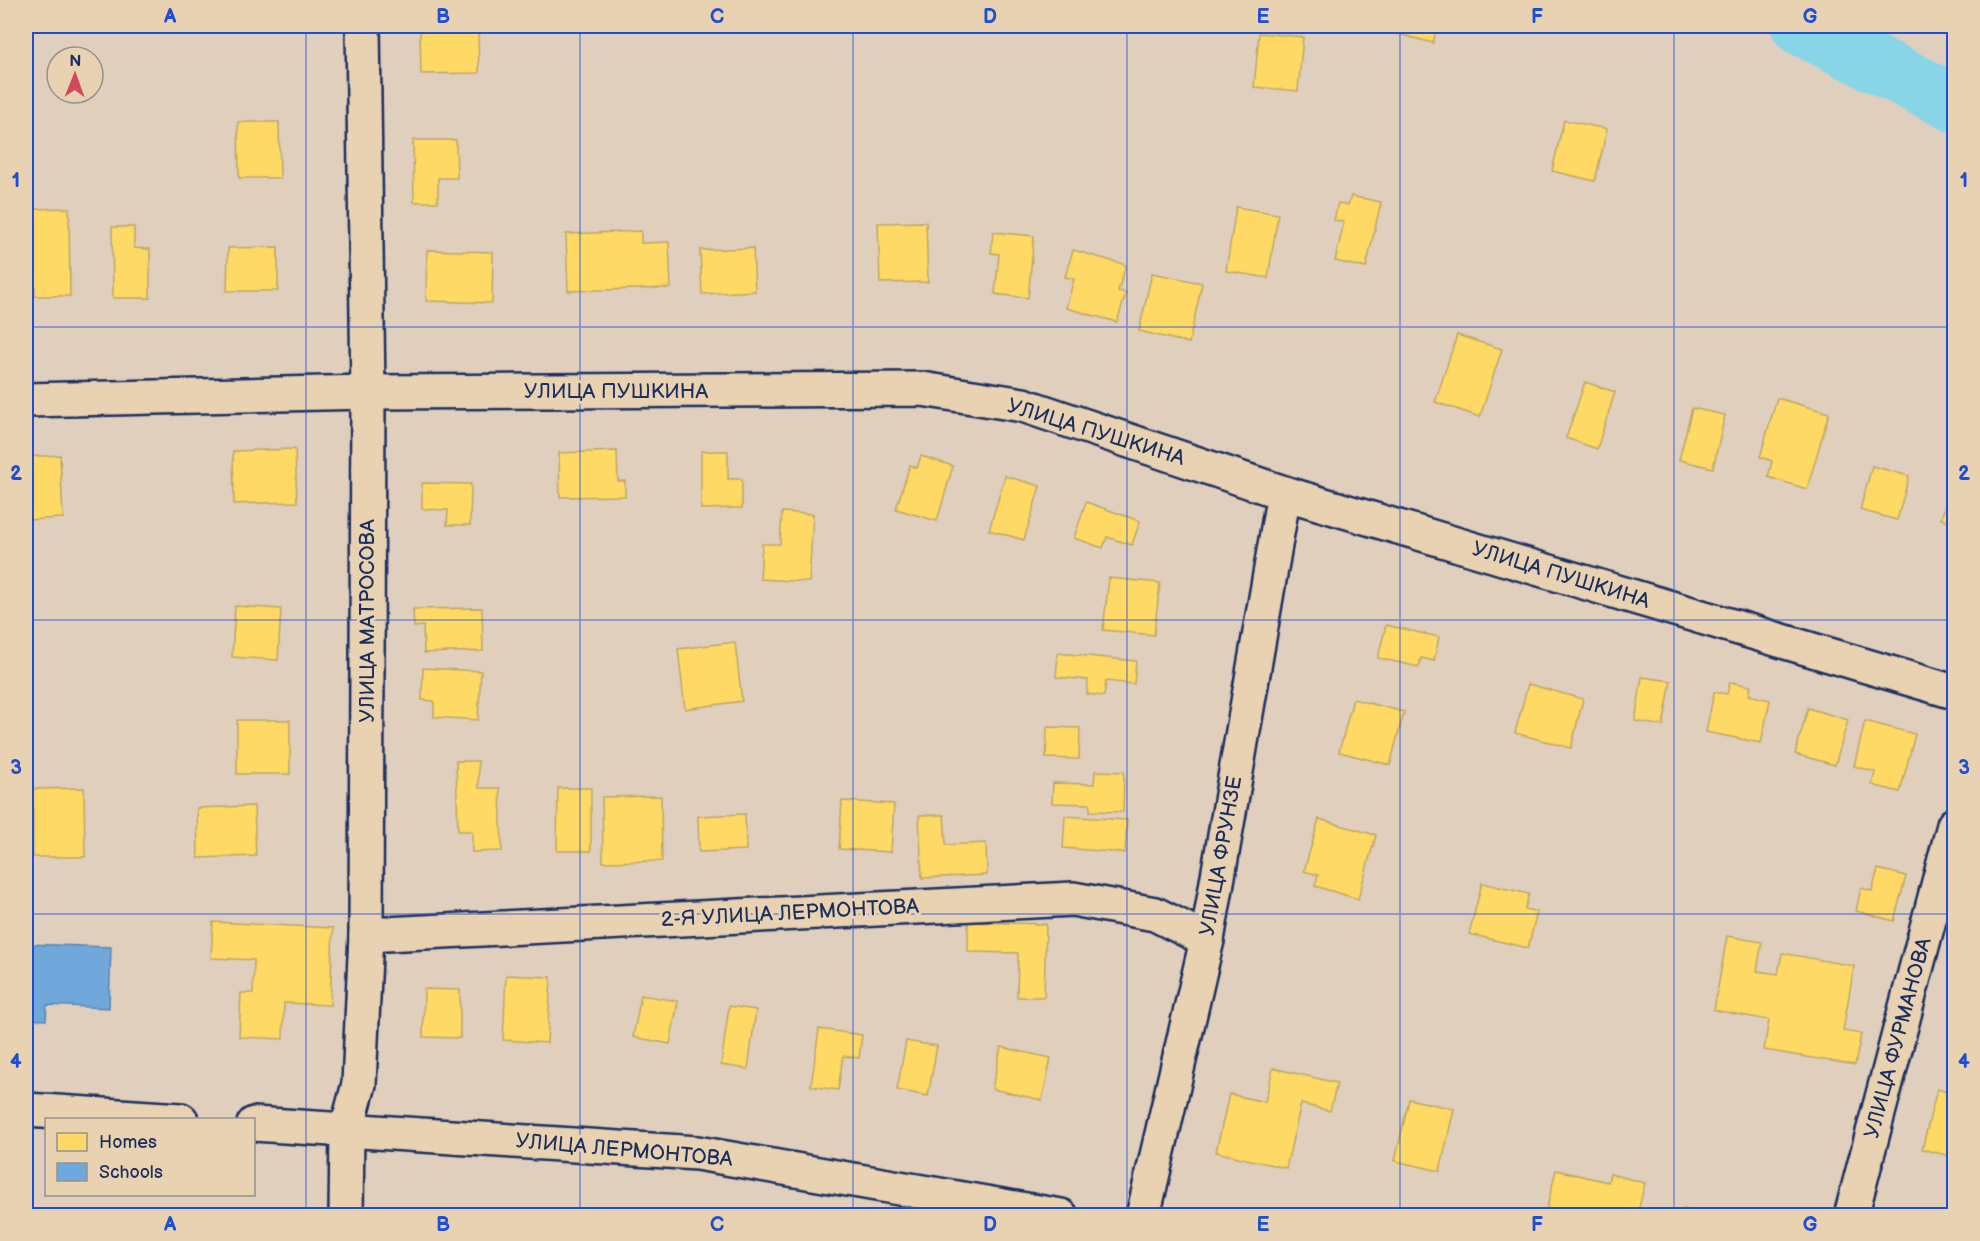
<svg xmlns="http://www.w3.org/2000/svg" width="1980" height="1241" font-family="'Balsamiq Sans',sans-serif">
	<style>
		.homes { fill: #ffd966; stroke: #bba664; stroke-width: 1.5 }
		.schools { fill: #6fa8dc; stroke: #5684b6; stroke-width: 1.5 }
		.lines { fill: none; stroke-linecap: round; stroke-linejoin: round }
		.river { stroke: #88d5e7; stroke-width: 58 }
		.minor-casing { stroke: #1b2f5e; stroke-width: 38 }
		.tertiary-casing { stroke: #1b2f5e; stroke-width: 38 }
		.minor { stroke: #e8d2b1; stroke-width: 33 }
		.tertiary { stroke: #e8d2b1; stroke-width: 33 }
		.grid { fill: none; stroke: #1d4ed8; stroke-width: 1.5; stroke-opacity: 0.55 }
		.labels { text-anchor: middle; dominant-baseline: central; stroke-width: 6; stroke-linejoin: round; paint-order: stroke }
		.street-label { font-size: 21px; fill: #1b2f5e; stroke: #e8d2b1 }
		.neatline { fill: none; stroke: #1d4ed8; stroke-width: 2 }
		.grid-label { font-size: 20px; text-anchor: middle; font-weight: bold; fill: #1d4ed8 }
	</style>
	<rect width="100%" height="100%" fill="#e1cfbe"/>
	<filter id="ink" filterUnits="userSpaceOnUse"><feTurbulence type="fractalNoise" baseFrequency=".0167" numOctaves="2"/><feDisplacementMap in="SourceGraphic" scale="12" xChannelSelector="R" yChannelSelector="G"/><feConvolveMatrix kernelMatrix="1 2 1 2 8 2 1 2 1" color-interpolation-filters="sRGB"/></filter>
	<g filter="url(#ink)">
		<g class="homes">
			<polygon points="1385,26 1437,26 1433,43 1383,30"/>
			<polygon points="420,31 478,31 479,73 421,74"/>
			<polygon points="1259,33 1303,37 1298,91 1254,87"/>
			<polygon points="1564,120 1607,129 1595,181 1552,171"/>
			<polygon points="238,122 279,122 280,178 239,178"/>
			<polygon points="413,140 456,140 457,178 438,178 438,202 414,202"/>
			<polygon points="1351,196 1381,202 1366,268 1335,261 1344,222 1334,220 1338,203 1348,205"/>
			<polygon points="1236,207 1278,214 1268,278 1226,271"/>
			<polygon points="69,208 70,296 35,296 34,209"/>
			<polygon points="926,222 928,282 880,283 878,223"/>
			<polygon points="112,227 134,227 134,248 150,249 150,298 113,298"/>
			<polygon points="641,231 641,243 669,242 671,288 568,291 566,234"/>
			<polygon points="993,232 1034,236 1028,298 995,294 999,254 991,253"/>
			<polygon points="278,247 278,291 227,291 228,248"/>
			<polygon points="753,248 755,291 702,294 700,250"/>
			<polygon points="427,250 493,252 492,303 426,301"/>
			<polygon points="1073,250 1126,265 1118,291 1126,293 1117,322 1066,308 1074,279 1065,277"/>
			<polygon points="1152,273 1202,283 1189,343 1139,331"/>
			<polygon points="1457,335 1502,349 1480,417 1435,402"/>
			<polygon points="1585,382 1615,392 1597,449 1566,438"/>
			<polygon points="1777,398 1829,413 1807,489 1768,477 1772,461 1760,457"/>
			<polygon points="1692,408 1725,415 1713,468 1679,460"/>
			<polygon points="295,449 297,502 234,504 233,451"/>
			<polygon points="617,451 618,481 625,481 625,496 560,497 559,453"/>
			<polygon points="701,451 728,451 728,479 742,479 742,508 701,509"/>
			<polygon points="60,455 63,518 26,520 26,457"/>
			<polygon points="921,456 953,466 937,521 896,509 910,465 917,468"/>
			<polygon points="1872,466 1909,476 1897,520 1860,510"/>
			<polygon points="1005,476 1040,486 1024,540 989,530"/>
			<polygon points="422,483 471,484 470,525 447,525 448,510 422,509"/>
			<polygon points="1951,485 1954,486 1954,523 1941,519"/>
			<polygon points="1086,502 1140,521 1132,545 1107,537 1103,548 1074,538"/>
			<polygon points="782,512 813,514 809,582 760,579 762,544 780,544"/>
			<polygon points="1109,578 1160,583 1154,635 1103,630"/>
			<polygon points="235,606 281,609 278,660 232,657"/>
			<polygon points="482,608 483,651 424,653 423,626 414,627 413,609"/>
			<polygon points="1386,625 1439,637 1434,661 1421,658 1419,667 1378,658"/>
			<polygon points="735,642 742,701 685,709 678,649"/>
			<polygon points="1058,653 1136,661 1134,684 1106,681 1104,696 1087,694 1088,680 1056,677"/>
			<polygon points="423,668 481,671 478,720 434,717 434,701 422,700"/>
			<polygon points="1642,677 1671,681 1663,726 1635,721"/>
			<polygon points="1730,682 1751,686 1749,695 1770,700 1761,743 1706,732 1714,692 1727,694"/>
			<polygon points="1528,684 1583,699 1571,748 1515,733"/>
			<polygon points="1353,699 1404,712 1390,765 1339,752"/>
			<polygon points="1808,708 1848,720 1835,765 1795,754"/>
			<rect x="237" y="720" width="53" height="54"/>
			<polygon points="1865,721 1915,734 1900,792 1872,785 1875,772 1854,766"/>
			<polygon points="1047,727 1080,728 1079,759 1046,758"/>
			<polygon points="456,761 478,761 479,788 500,788 502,851 472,852 472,831 458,831"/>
			<polygon points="1095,771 1124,772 1123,812 1090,811 1090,804 1052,803 1053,783 1094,784"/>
			<polygon points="84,788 85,857 33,857 33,789"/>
			<polygon points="558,788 591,788 591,851 557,851"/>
			<polygon points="661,796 662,861 603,862 602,797"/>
			<polygon points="842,801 894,804 891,852 839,849"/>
			<polygon points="254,806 256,856 198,858 197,808"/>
			<polygon points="745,814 746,850 699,852 698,816"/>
			<polygon points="919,815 944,815 946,845 986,843 987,875 922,878"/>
			<polygon points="1065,816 1127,820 1125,853 1063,848"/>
			<polygon points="1319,819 1376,835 1358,899 1315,886 1318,875 1304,871"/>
			<polygon points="1878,869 1906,876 1894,921 1856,911 1861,888 1872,891"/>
			<polygon points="1482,883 1529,894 1525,909 1537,912 1528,948 1469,934"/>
			<polygon points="213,922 333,928 330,1005 284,1003 283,1039 239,1037 241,993 253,993 254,960 211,958"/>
			<polygon points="968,922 1046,924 1044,997 1017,997 1018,953 968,952"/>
			<polygon points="1727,936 1762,942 1757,971 1778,974 1782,953 1854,966 1843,1031 1861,1034 1855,1065 1764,1050 1769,1020 1714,1010"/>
			<polygon points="506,975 551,977 547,1043 503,1040"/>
			<polygon points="424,989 460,990 460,1038 423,1037"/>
			<polygon points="641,995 678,1001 670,1044 633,1037"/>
			<polygon points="729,1006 756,1010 748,1069 721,1065"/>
			<polygon points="819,1029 862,1035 859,1058 843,1056 838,1090 811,1086"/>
			<polygon points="906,1041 937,1046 928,1096 897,1090"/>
			<polygon points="1001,1047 1051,1058 1042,1100 992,1089"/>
			<polygon points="1273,1068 1337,1083 1330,1111 1301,1104 1286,1168 1216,1152 1229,1094 1265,1102"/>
			<polygon points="1937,1089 1954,1094 1954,1157 1922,1149"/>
			<polygon points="1409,1099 1454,1109 1440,1171 1395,1161"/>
			<polygon points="1556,1170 1608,1182 1610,1174 1645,1183 1637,1216 1545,1216"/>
			<polygon points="1684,1209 1703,1216 1682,1216"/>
		</g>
		<polygon class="schools" points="26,944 111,947 109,1008 47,1005 46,1020 26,1019"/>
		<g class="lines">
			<polyline class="river" points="1800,26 1954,103"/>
			<defs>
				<g id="minor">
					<polyline points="26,400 368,392 922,389 1023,405 1284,493 1954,692"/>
					<polyline points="366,935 1073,899 1155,914 1207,940"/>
					<polyline points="346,1216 347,1129 359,1084 366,935 368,392 363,26"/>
					<polyline points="1143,1216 1207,940 1284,493"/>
					<polyline points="1851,1216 1954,825"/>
				</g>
				<g id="tertiary">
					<polyline points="26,1110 181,1120"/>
					<polyline points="254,1124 697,1153 1061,1216"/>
				</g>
			</defs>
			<use href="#minor" class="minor-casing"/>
			<use href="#tertiary" class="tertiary-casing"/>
			<use href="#minor" class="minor"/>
			<use href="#tertiary" class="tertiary"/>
		</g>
	</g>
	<path class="grid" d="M306 26V1216M580 26V1216M853 26V1216M1127 26V1216M1400 26V1216M1674 26V1216M26 327H1954M26 620H1954M26 914H1954"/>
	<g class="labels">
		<g class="street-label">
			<text x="616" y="391">УЛИЦА ПУШКИНА</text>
			<text transform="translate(1096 432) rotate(17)">УЛИЦА ПУШКИНА</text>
			<text transform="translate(1561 575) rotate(17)">УЛИЦА ПУШКИНА</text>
			<text transform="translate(367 621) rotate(-90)">УЛИЦА МАТРОСОВА</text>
			<text transform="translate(1221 856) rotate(-80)">УЛИЦА ФРУНЗЕ</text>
			<text transform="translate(790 913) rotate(-3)">2-Я УЛИЦА ЛЕРМОНТОВА</text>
			<text transform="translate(1898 1038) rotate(-75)">УЛИЦА ФУРМАНОВА</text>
			<text transform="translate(624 1150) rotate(5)">УЛИЦА ЛЕРМОНТОВА</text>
		</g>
	</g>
	<rect width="1980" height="1241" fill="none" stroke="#e8d2b1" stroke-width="66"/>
	<rect x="45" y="1118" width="210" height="78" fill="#e8d2b1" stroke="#969190" stroke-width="1.5"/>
	<rect x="57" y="1133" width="30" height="18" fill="#ffd966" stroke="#969190" stroke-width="1.5"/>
	<text x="99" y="1148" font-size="18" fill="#1b2f5e">Homes</text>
	<rect x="57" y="1163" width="30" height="18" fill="#6fa8dc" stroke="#969190" stroke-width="1.5"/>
	<text x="99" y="1178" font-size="18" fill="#1b2f5e">Schools</text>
	<g transform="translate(75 75) rotate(1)"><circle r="28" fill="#e8d2b1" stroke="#969190" stroke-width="1.5"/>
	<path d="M0-4.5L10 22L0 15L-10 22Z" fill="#d1495b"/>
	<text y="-9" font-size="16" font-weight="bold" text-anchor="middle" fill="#1b2f5e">N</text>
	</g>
	<rect x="33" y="33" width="1914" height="1175" class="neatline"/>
	<g class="grid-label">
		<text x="170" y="23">A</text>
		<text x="443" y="23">B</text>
		<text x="717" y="23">C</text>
		<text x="990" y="23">D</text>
		<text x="1263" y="23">E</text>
		<text x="1537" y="23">F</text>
		<text x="1810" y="23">G</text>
		<text x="16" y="187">1</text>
		<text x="1964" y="187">1</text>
		<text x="16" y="480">2</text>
		<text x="1964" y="480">2</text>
		<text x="16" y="774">3</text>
		<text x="1964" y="774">3</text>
		<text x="16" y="1068">4</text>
		<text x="1964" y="1068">4</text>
		<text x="170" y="1231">A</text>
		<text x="443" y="1231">B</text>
		<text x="717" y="1231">C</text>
		<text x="990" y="1231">D</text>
		<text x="1263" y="1231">E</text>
		<text x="1537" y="1231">F</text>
		<text x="1810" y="1231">G</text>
	</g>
</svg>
